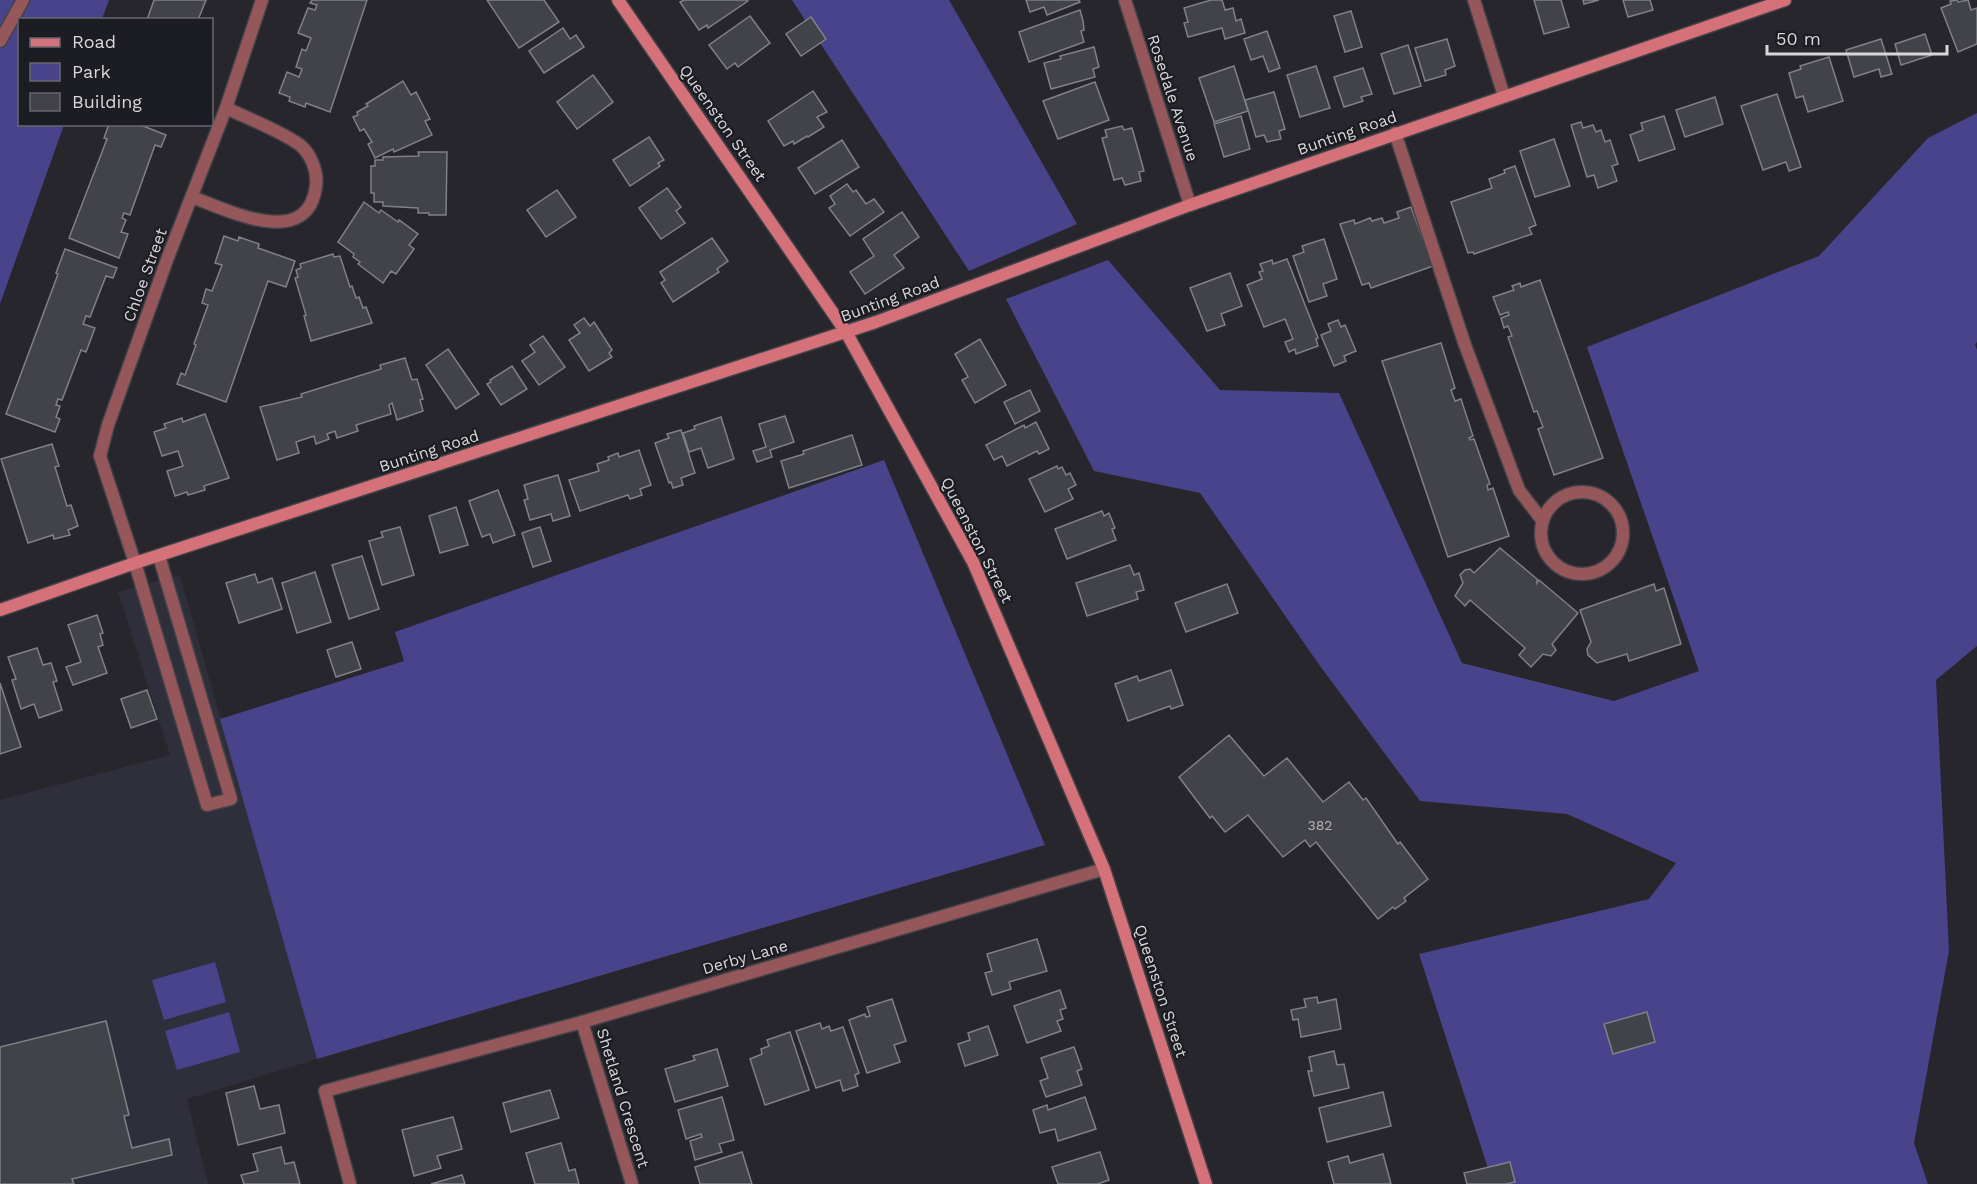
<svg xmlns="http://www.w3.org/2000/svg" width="1977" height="1184" font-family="'Work Sans',sans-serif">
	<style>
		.built { fill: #2f2f3b }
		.green { fill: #48438a }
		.building { fill: #424249; stroke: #7f8088; stroke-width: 1.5 }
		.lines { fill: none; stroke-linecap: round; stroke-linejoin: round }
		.lane-casing { stroke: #424248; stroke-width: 15 }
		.street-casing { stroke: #424248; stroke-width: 15 }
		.secondary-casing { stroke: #424248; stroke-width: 15 }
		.lane { stroke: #96575b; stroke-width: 12 }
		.street { stroke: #96575b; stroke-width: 12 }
		.secondary { stroke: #d57178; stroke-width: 12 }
		.labels { text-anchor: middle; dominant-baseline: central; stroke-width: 4.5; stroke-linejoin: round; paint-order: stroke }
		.number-label { font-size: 14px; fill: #b2b2b6 }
		.street-label { font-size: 16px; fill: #d7d7db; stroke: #1c1c23 }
	</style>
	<rect width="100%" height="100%" fill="#26262c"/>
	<polygon class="built" points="180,575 317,1059 187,1099 208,1184 0,1184 0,800 170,755 118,592"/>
	<g class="green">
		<polygon points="0,0 109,0 102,19 20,20 20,124 64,125 0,304"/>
		<polygon points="792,0 949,0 1077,224 969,271"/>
		<polygon points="1977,113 1977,342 1975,344 1977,350 1977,646 1936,680 1949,951 1914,1143 1928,1184 1493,1184 1419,954 1649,899 1676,863 1567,814 1420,801 1320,666 1200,493 1094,471 1006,299 1108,260 1220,390 1339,393 1462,663 1614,701 1699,671 1587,347 1819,256 1928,138"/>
		<polygon points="884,460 1045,845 317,1059 220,719 404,661 395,632"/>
		<polygon points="215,962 226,1002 164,1020 152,980"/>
		<polygon points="229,1012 240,1052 177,1070 165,1031"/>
	</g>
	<g class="building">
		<polygon points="154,0 206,0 198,20 147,20"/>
		<polygon points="312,0 367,0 330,112 306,103 305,107 289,101 290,97 279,93 287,72 299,77 302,69 296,67 302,49 306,51 311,38 298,33 308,8 315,10 317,5 310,3"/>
		<polygon points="487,0 544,0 559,22 519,48"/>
		<polygon points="684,0 747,0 748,1 708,28 707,25 699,30 680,2"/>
		<polygon points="1026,0 1079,0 1080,2 1047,15 1044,7 1030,12"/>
		<polygon points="1211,0 1222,0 1225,10 1233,8 1236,21 1241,19 1245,33 1225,39 1222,28 1188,37 1184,23 1188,22 1184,8"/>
		<polygon points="1534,0 1561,0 1569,27 1544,34"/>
		<polygon points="1583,0 1599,0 1584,4"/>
		<polygon points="1623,0 1650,0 1653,10 1628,17"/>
		<polygon points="1957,0 1958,2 1968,0 1971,10 1977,8 1977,44 1958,52 1941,8 1951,4 1950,1"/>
		<polygon points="1080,10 1083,21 1084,30 1081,31 1084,42 1029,62 1019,32"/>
		<polygon points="1351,11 1362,47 1345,52 1334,16"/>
		<polygon points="750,16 770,43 738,67 735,63 727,69 709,45"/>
		<polygon points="811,17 826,39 801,56 786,34"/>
		<polygon points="563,28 570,39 576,35 584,47 544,73 529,51"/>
		<polygon points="1267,31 1280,68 1269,72 1263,56 1251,60 1244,39"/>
		<polygon points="1925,34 1932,55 1901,65 1895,44"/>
		<polygon points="1447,39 1455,66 1445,70 1446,75 1425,81 1415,48"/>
		<polygon points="1881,39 1892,74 1881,77 1879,69 1854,77 1846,50"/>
		<polygon points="1408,45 1421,86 1394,94 1381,54"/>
		<polygon points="1094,47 1099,67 1093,69 1095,77 1051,89 1044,63 1061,59 1060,56"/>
		<polygon points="1829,57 1843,101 1808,112 1803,96 1796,98 1789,73 1801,69 1800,66"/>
		<polygon points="1234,66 1248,111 1214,122 1199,78"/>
		<polygon points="1316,66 1330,108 1300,117 1287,75"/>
		<polygon points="1363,68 1372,94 1361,97 1363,101 1344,107 1334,77"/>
		<polygon points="593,75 613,102 577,129 557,102"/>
		<polygon points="403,81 411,95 416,92 430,119 425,121 432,135 394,152 393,149 375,158 368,144 372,142 364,129 360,131 353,117 358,115 357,112 368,106 366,104"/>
		<polygon points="1095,82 1109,120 1058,139 1043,101"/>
		<polygon points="813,91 827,112 817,117 824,127 808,137 807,136 794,144 793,141 784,146 768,121"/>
		<polygon points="1274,92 1285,129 1279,131 1281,139 1267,142 1264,135 1256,137 1245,100"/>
		<polygon points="1777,94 1801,167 1789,171 1786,162 1763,170 1741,106"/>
		<polygon points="1715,97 1723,124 1685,137 1676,110"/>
		<polygon points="1241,116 1250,149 1224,157 1214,124"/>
		<polygon points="1664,116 1675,149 1639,161 1630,135 1643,130 1641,123"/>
		<polygon points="1581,122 1583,128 1593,125 1596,132 1601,130 1605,142 1610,140 1618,164 1612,166 1617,181 1598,188 1594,175 1587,177 1571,125"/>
		<polygon points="109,124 138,124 166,135 161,147 155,145 130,215 124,213 122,218 126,220 121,232 128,234 119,258 69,238 107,139 104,138"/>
		<polygon points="1122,126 1124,130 1132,128 1144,171 1139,172 1141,181 1125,185 1122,178 1114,180 1102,138 1107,137 1105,130"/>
		<polygon points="649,137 664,160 658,163 660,166 630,186 613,160"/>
		<polygon points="1554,139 1570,186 1535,197 1520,151"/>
		<polygon points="842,140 859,167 815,194 798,168"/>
		<polygon points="418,152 447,152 446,215 429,215 429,213 418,213 418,208 383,206 383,202 374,202 374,193 371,193 371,166 375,166 375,160 383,160 383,157 419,156"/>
		<polygon points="1515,166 1536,225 1529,228 1532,234 1474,254 1473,252 1468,253 1451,202 1492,188 1489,179 1505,173 1504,170"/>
		<polygon points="847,184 853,192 856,190 866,204 874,199 884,212 850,236 829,208 835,204 830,196"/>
		<polygon points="667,188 681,207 676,211 685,223 661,239 639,208"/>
		<polygon points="557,190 576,217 546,237 527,210"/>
		<polygon points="364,202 379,213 381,210 398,222 399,220 418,234 409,245 414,249 396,274 391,271 383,283 358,264 360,262 353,257 354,254 338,242"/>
		<polygon points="1411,207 1433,266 1371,288 1369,283 1362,285 1340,224 1354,220 1355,224 1370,218 1372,221 1382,218 1384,223 1399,218 1397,212"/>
		<polygon points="902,212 919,237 894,255 904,268 865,294 850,272 874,256 863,239"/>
		<polygon points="224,236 238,241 239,237 259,244 258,248 295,261 286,287 268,281 226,402 177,384 181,373 185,375 196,345 194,344 208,305 202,303 206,289 212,291 222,265 215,263"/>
		<polygon points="712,238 728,261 717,269 719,272 673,302 661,283 665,280 660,272"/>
		<polygon points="1324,239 1337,279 1323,284 1327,296 1309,302 1293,256 1304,252 1302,246"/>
		<polygon points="65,249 117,268 113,278 106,276 90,317 86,316 83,324 95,328 86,352 81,350 62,400 58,399 56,405 60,406 56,417 60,419 55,432 6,414 58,274 56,273"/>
		<polygon points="333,254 334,257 340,256 350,287 352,286 356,298 359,297 363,308 366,307 372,323 311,341 304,316 306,315 295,278 298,277 296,270 301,268 300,264"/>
		<polygon points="1287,259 1318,338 1316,339 1318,346 1296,354 1295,349 1289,352 1285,342 1293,339 1285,319 1264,327 1247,285 1262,279 1259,272 1263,271 1260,264 1272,260 1273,264"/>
		<polygon points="1230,273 1242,306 1221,314 1225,325 1207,331 1190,288"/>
		<polygon points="1540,280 1603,458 1554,475 1538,429 1543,427 1537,411 1534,412 1508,337 1512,336 1508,326 1504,328 1501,318 1509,315 1508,312 1500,315 1493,297 1514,290 1512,286 1520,283 1521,287"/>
		<polygon points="584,318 590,326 594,322 612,350 609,353 612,357 589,371 569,340 580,333 574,325"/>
		<polygon points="1338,320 1341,327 1345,325 1356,351 1344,356 1346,361 1334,366 1321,335 1331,331 1328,324"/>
		<polygon points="543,336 565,367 539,385 522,361 535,352 530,345"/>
		<polygon points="980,339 1006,385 975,403 962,380 968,377 955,354"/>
		<polygon points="1441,343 1455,388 1451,390 1455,401 1461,399 1473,436 1469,438 1470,440 1474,439 1490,484 1487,485 1488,490 1493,488 1509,536 1448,557 1382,361"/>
		<polygon points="448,349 479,394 456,409 426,365"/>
		<polygon points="405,358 412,380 417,379 423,399 420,400 423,411 397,420 392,403 389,405 391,414 356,425 358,431 337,438 335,431 327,434 329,439 316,444 314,436 296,442 299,453 277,460 260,407 302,397 301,394 381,369 380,365"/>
		<polygon points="512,366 527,389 501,405 487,384 491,382 490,380"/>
		<polygon points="1030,390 1040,411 1015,424 1004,402"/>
		<polygon points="205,414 229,478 204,486 205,490 188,495 187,492 175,496 167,471 183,466 178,451 162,456 154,432 166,428 164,424 182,418 183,422"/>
		<polygon points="785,416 794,442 770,450 772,457 757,462 753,451 766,447 759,424"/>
		<polygon points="721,417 734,459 708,468 701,448 689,452 683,433 695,429 694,426"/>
		<polygon points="1036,422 1049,449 1039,454 1037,451 1007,466 1002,456 994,460 986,445 1024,425 1025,428"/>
		<polygon points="681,430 695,473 681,478 683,485 673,488 671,482 669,483 655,443 669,438 667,434"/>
		<polygon points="852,435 862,465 789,488 781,461 804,454 803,451"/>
		<polygon points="52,444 59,466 55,467 67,506 71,505 78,526 68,530 70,535 54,539 53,535 28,543 1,459"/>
		<polygon points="639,450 651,485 640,489 642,495 630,499 628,495 580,511 569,480 599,471 597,464 609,460 608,457 618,453 619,457"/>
		<polygon points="1057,466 1058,469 1062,467 1066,475 1070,473 1076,485 1068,489 1073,499 1045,512 1029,479"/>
		<polygon points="558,475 570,516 553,521 551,514 530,520 524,500 528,499 524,485"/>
		<polygon points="498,490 515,535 493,543 490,534 482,537 469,501"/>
		<polygon points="456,507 468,545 440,553 429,516"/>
		<polygon points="1102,511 1104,516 1109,513 1115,528 1112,529 1116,540 1067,559 1055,529"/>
		<polygon points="400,527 414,575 382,585 369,541 383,537 381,532"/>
		<polygon points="540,527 551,561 533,567 522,533"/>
		<polygon points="1500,548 1537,579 1537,583 1539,580 1578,613 1552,644 1556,650 1551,656 1543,654 1531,667 1519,655 1525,648 1470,600 1465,606 1455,596 1463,583 1460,575 1465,570 1470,569 1474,573"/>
		<polygon points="362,556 379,609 349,619 332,565"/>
		<polygon points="1130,565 1134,575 1139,573 1144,590 1136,592 1138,599 1087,616 1076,583"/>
		<polygon points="315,572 331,622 297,633 282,583"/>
		<polygon points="255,574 258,583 272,578 282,609 239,623 226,583"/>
		<polygon points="1227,584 1238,613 1186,632 1175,603"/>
		<polygon points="1654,584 1656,591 1664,588 1681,644 1629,661 1627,654 1597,663 1588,655 1587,649 1591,642 1580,610"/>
		<polygon points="97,615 103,633 100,634 103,645 98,647 107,673 73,685 66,667 81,662 68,625"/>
		<polygon points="352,642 361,669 336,677 327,650"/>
		<polygon points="37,648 43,665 51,663 57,681 53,682 62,710 39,718 34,704 21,709 12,680 16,679 8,657"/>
		<polygon points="1171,670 1183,705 1171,709 1170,706 1128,721 1115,684 1137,676 1139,681"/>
		<polygon points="0,683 21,747 0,754"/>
		<polygon points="147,690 157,719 131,728 121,699"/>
		<polygon points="1229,735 1264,776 1287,758 1323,802 1349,782 1363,800 1366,798 1398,844 1400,842 1428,879 1404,898 1406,901 1395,909 1393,907 1378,919 1316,842 1310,847 1305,840 1283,857 1248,815 1225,832 1212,816 1210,818 1179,777"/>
		<polygon points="1037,939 1047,971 1009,982 1011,989 992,995 985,973 992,971 987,954"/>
		<polygon points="1060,990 1066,1008 1060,1010 1063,1019 1057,1021 1061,1031 1027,1043 1014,1006"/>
		<polygon points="1317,997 1318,1003 1336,999 1341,1029 1301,1037 1298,1019 1293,1020 1291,1010 1306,1007 1304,999"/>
		<polygon points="892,999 906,1041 894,1045 900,1062 867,1073 849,1020 865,1014 866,1017 870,1016 867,1007"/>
		<polygon points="1647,1012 1655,1042 1613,1054 1604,1024"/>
		<polygon points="106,1021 129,1115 124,1116 132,1148 169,1139 172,1155 72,1179 74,1184 0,1184 0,1047"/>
		<polygon points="820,1023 822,1029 829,1026 831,1031 843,1027 859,1073 855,1075 858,1086 843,1091 840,1080 816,1088 796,1031"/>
		<polygon points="988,1026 998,1055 965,1066 958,1044 970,1040 968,1033"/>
		<polygon points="790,1032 809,1090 765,1105 750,1059 762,1054 761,1049 769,1046 767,1040"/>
		<polygon points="1074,1047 1082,1069 1077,1071 1082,1085 1046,1097 1040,1081 1048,1078 1041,1058"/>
		<polygon points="717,1049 728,1086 675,1102 665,1069 695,1060 693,1056"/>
		<polygon points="1334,1051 1337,1065 1344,1064 1349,1088 1314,1096 1308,1071 1312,1071 1309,1057"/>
		<polygon points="254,1086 260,1109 279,1105 285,1133 238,1145 226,1093"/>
		<polygon points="550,1090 559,1118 511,1132 503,1103"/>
		<polygon points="1383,1092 1391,1126 1327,1142 1319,1108"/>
		<polygon points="722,1097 734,1140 719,1144 722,1152 695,1160 690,1141 702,1137 701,1134 686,1139 678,1110"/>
		<polygon points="1085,1097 1096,1129 1058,1141 1055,1129 1040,1133 1033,1110 1047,1105 1048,1110"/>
		<polygon points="453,1117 462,1149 437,1156 441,1168 414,1176 402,1130"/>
		<polygon points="561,1143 569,1171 575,1169 579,1184 535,1184 526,1153"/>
		<polygon points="281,1147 285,1164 294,1162 300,1184 244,1184 241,1175 258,1171 253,1154"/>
		<polygon points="742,1152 752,1184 700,1184 695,1167"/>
		<polygon points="1100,1152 1109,1180 1098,1184 1058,1184 1052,1167"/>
		<polygon points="1383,1154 1391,1184 1334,1184 1328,1162 1348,1156 1350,1163"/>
		<polygon points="1510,1162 1515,1182 1506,1184 1467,1184 1464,1173"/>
		<polygon points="462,1175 465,1184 431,1184"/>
	</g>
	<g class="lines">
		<defs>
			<g id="lane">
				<polyline points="0,41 23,0"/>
				<polyline points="135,563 207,805 231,799 159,556"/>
			</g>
			<g id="street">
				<polyline points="1125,0 1190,205"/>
				<polyline points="1474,0 1504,96"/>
				<polyline points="1395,133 1465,345 1519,490 1542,520"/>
				<path d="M192 197C227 210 308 251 316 186 318 172 311 154 300 145 281 131 247 118 226 108"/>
				<circle cx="1582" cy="533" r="41"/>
				<polyline points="135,563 100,456 108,425 168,257 226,108 262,0"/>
				<polyline points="582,1022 632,1184"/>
				<polyline points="350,1184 325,1091 582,1022 1104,869"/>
			</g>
			<g id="secondary">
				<polyline points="618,0 846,332 973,562 1104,869 1206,1184"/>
				<polyline points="0,610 135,563 876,322 1190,205 1785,0"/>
			</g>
		</defs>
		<use href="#lane" class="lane-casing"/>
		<use href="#street" class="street-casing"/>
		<use href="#secondary" class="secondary-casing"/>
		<use href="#lane" class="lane"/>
		<use href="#street" class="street"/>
		<use href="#secondary" class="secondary"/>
	</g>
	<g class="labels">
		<g class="number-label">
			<text x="1320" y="825">382</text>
		</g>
		<g class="street-label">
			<text transform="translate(1173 98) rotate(72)">Rosedale Avenue</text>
			<text transform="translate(723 123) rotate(55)">Queenston Street</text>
			<text transform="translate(1347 133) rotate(-19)">Bunting Road</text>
			<text transform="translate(145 275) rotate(-70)">Chloe Street</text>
			<text transform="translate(890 299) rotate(-20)">Bunting Road</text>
			<text transform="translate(429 451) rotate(-18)">Bunting Road</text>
			<text transform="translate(977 540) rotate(63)">Queenston Street</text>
			<text transform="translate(745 957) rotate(-16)">Derby Lane</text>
			<text transform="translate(1161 991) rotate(72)">Queenston Street</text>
			<text transform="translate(623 1098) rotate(73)">Shetland Crescent</text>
		</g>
	</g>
	<rect x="18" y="18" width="195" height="108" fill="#1c1c23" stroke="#67676d" stroke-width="1.5"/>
	<rect x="30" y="38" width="30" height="9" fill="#d57178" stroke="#67676d" stroke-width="1.5"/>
	<text x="72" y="48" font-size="18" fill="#d7d7db">Road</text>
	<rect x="30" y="63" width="30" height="18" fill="#48438a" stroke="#67676d" stroke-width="1.5"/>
	<text x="72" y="78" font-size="18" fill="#d7d7db">Park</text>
	<rect x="30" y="93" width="30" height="18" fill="#424249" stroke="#67676d" stroke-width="1.5"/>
	<text x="72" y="108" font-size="18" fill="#d7d7db">Building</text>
	<path d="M1767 45v9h180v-9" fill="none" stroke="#d7d7db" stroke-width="3"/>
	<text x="1776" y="45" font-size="18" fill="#d7d7db" stroke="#1c1c23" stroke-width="4.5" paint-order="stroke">50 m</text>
</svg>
